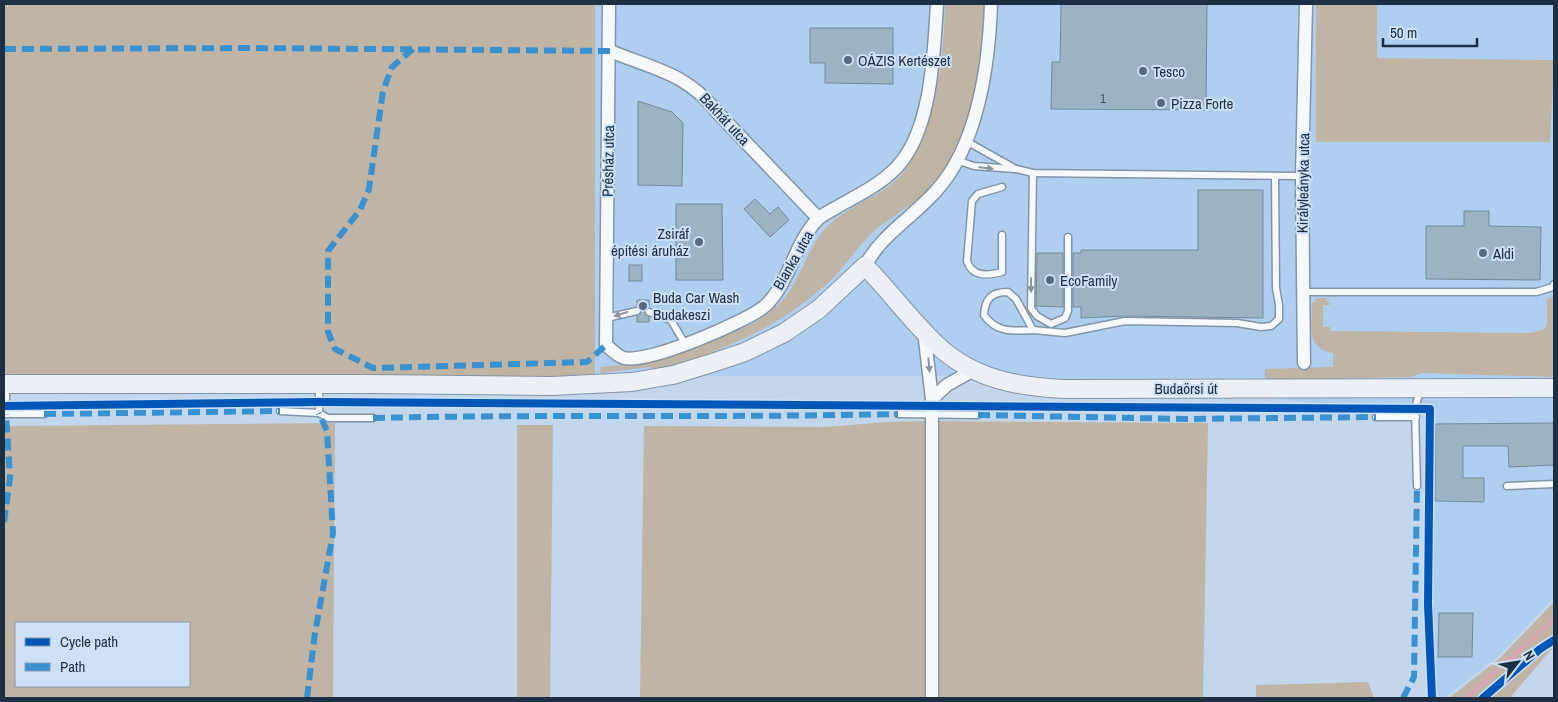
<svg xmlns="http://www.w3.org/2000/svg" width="1558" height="702" font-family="'Archivo Narrow',sans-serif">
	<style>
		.built { fill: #afcff1 }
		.green { fill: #c0b4a4; fill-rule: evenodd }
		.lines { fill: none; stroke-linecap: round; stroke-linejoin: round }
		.stream { stroke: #daa6b5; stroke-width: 4 }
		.building { fill: #9cb3c3; stroke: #718a9a }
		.lane-casing { stroke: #8394a7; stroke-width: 9 }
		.street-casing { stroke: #8394a7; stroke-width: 15 }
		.secondary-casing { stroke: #8394a7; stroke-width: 20 }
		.lane { stroke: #f6f9fc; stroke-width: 6 }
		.street { stroke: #f6f9fc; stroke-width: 12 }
		.secondary { stroke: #ebf0f6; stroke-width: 18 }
		.quiet { stroke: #3891d1; stroke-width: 6; stroke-dasharray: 12 6; stroke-linecap: butt }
		.cycleway-casing { stroke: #cde0f5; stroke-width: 11 }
		.cycleway { stroke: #0057b8; stroke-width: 8 }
		.oneway { fill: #8a94a0 }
		.poi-dot { fill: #57697e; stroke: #cde0f5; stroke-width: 2 }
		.labels { text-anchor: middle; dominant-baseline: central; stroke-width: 4; stroke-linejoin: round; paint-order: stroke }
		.number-label { font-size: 12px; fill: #3d5063 }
		.poi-label { font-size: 15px; fill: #1d2f43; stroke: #cde0f5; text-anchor: start }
		.street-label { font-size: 15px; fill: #1d2f43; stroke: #cde0f5 }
	</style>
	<rect width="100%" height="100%" fill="#c2d6ec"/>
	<polygon class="built" points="595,4 1554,4 1554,598 1499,656 1444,698 1428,698 1427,413 1033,376 595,376"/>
	<g class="green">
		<polygon points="4,4 595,4 595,376 106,381 4,374"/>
		<path d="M945 4H984C981 58 973 137 937 181 919 204 890 215 869 236 857 248 847 263 835 276 785 326 719 353 653 372L651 367 600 373 601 367C617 365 634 364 650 362 661 360 672 355 682 351 716 339 758 328 783 300 801 279 806 250 825 229 843 209 867 202 888 187 935 152 944 58 945 4Z"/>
		<polygon points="1316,4 1377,4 1377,58 1554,60 1550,142 1316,142"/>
		<path d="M1554 295V377L1423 373 1410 377 1265 380V369L1333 367V353C1305 348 1312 325 1312 303L1317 298H1326L1330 305H1323V327H1330V331L1531 333 1544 329 1547 324V300Z"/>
		<polygon points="926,421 1208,423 1203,698 640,698 644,426 826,427 886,422"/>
		<path d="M335 423 333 698H4V426ZM16 623H189V686H16Z"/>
		<polygon points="517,425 553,425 550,698 517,698"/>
		<polygon points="1554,602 1554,646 1510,698 1449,698 1500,658"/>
		<polygon points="1368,682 1374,698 1256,698 1256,685"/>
	</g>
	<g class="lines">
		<polyline class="stream" points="1466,698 1554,619"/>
	</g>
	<g class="building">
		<polygon points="1061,4 1207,4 1206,110 1051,109 1052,62 1060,62"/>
		<polygon points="810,28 893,28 893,84 825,83 825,63 810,63"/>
		<polygon points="638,101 672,112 683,123 682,186 638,185"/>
		<polygon points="1198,190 1263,190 1263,318 1125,316 1081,318 1081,307 1073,307 1073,253 1081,253 1081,250 1198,250"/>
		<polygon points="755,199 770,214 778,207 789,220 770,237 744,209"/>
		<polygon points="676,204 722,204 723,280 676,280"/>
		<polygon points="1464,211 1489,211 1489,226 1541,227 1540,280 1426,279 1426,226 1464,226"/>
		<polygon points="1037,253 1063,253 1063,307 1036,306"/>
		<rect x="629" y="265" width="13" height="16"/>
		<polygon points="637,300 649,300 649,307 644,312 649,317 649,322 637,322 637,316 642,310 637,306"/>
		<polygon points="1554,423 1554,465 1509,467 1508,446 1463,446 1463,478 1484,478 1484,502 1435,501 1435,424"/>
		<polygon points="1439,613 1473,613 1472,657 1438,657"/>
	</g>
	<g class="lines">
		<defs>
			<g id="lane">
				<polyline points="966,141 1016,169 1033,173 1302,176"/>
				<polyline points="956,160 974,166 1015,169"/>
				<polyline points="1033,173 1031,308 1037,316 1051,324 1065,318 1068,311 1068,237"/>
				<path d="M1002 235V272C987 276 972 277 967 261L972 201 978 194 1002 187"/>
				<polyline points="1303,292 1536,292 1553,287 1554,284"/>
				<polyline points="649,312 671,320 685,344"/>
				<polyline points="606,318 637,311"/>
				<path d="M1033 330C1013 331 996 333 984 315 985 298 992 292 1008 292L1016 299 1033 330 1065 333 1125 321 1237 323 1261 327 1271 326 1279 319V305L1276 288 1275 177"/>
				<polyline points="6,385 6,414"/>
				<polyline points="319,385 319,413"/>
				<polyline points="280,411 319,413 328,418 373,418"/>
				<polyline points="4,414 44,414"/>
				<polyline points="898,414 978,415"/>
				<polyline points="1376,417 1416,417"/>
				<polyline points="1417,486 1415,409 1420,390"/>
				<polyline points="1507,486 1554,484"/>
			</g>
			<g id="street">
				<path d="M609 4 606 345C612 350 617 356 624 358 648 364 746 322 765 306 790 283 794 243 818 219 823 214 831 211 837 207 860 194 886 182 902 161 932 123 934 50 937 4"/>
				<path d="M610 51C653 69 687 73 717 112L818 218"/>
				<path d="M865 266C881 235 913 217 936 191 978 145 989 64 991 4"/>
				<polyline points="924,331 932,399 932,698"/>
				<polyline points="1304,363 1302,176 1306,4"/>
				<polyline points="932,399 947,385 972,371"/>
			</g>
			<path id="secondary" d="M4 384H371L552 386 632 382 673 375 712 363 745 352 784 333 819 309 865 266C890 291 911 321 937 345 973 379 1018 387 1065 389L1554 388"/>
		</defs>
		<use href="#lane" class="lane-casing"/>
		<use href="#street" class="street-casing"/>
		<use href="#secondary" class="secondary-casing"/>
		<use href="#lane" class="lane"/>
		<use href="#street" class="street"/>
		<use href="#secondary" class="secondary"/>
		<g class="quiet">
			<polyline points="4,49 252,48 610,51"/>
			<polyline points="413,49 392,67 383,91 369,189 360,210 328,251 328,332 335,349 373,368 587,362 606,345"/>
			<polyline points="44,414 280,411"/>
			<polyline points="978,415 1185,419 1376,417"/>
			<path d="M373 418C548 414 723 418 898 414"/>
			<polyline points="4,522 10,478 6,414"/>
			<polyline points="307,698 315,633 333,533 327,431 319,413"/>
			<polyline points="1403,698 1414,677 1417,486"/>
		</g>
		<defs>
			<g id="cycleway">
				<polyline points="4,406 319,402 1430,409 1428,604 1432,698"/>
				<polyline points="1483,698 1540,649 1554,640"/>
			</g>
		</defs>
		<use href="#cycleway" class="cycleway-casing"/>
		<use href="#cycleway" class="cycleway"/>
	</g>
	<defs><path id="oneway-solid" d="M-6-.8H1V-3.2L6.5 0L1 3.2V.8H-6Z" transform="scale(1.25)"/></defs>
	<g class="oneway">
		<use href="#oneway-solid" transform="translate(986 168) rotate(7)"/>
		<use href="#oneway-solid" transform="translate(1031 285) rotate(90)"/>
		<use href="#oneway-solid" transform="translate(621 314) rotate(163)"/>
		<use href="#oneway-solid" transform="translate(929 365) rotate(85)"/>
	</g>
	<g class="poi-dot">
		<circle cx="848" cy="60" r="5"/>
		<circle cx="1143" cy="71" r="5"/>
		<circle cx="1161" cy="103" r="5"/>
		<circle cx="699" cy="242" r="5"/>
		<circle cx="1483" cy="253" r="5"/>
		<circle cx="1050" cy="280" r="5"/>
		<circle cx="643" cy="306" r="5"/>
	</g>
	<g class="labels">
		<g class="number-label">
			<text x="1103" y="99">1</text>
		</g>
		<g class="poi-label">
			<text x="858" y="60">OÁZIS Kertészet</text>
			<text x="1153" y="71">Tesco</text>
			<text x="1171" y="103">Pizza Forte</text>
			<text x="689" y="233" text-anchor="end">Zsiráf<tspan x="689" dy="17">építési áruház</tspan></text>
			<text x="1493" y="253">Aldi</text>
			<text x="1060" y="280">EcoFamily</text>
			<text x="653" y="297">Buda Car Wash<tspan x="653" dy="17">Budakeszi</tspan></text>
		</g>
		<g class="street-label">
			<text transform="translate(725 119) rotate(47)">Bakhát utca</text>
			<text transform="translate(608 161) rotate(-89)">Présház utca</text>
			<text transform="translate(1303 183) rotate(-89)">Királyleányka utca</text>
			<text transform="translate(793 260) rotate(-60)">Bianka utca</text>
			<text x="1186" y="388">Budaörsi út</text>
		</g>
	</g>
	<rect width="1558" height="702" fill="none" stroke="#1d2f43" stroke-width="10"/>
	<rect x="15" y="622" width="175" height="65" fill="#cde0f5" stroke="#8799ae"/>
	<rect x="25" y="638" width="25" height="8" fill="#0057b8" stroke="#8799ae"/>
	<text x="60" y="647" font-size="15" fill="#1d2f43">Cycle path</text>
	<rect x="25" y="663" width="25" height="8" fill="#3891d1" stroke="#8799ae"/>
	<text x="60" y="672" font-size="15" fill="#1d2f43">Path</text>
	<g transform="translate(1518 662) rotate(59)" stroke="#cde0f5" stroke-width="4" paint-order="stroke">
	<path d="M0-4L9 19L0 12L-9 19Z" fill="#1d2f43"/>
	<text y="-8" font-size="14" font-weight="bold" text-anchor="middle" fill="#1d2f43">N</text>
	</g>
	<path d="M1383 38v8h94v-8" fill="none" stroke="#1d2f43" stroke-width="2.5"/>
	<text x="1390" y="38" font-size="15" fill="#1d2f43" stroke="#cde0f5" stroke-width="4" paint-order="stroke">50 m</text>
</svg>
